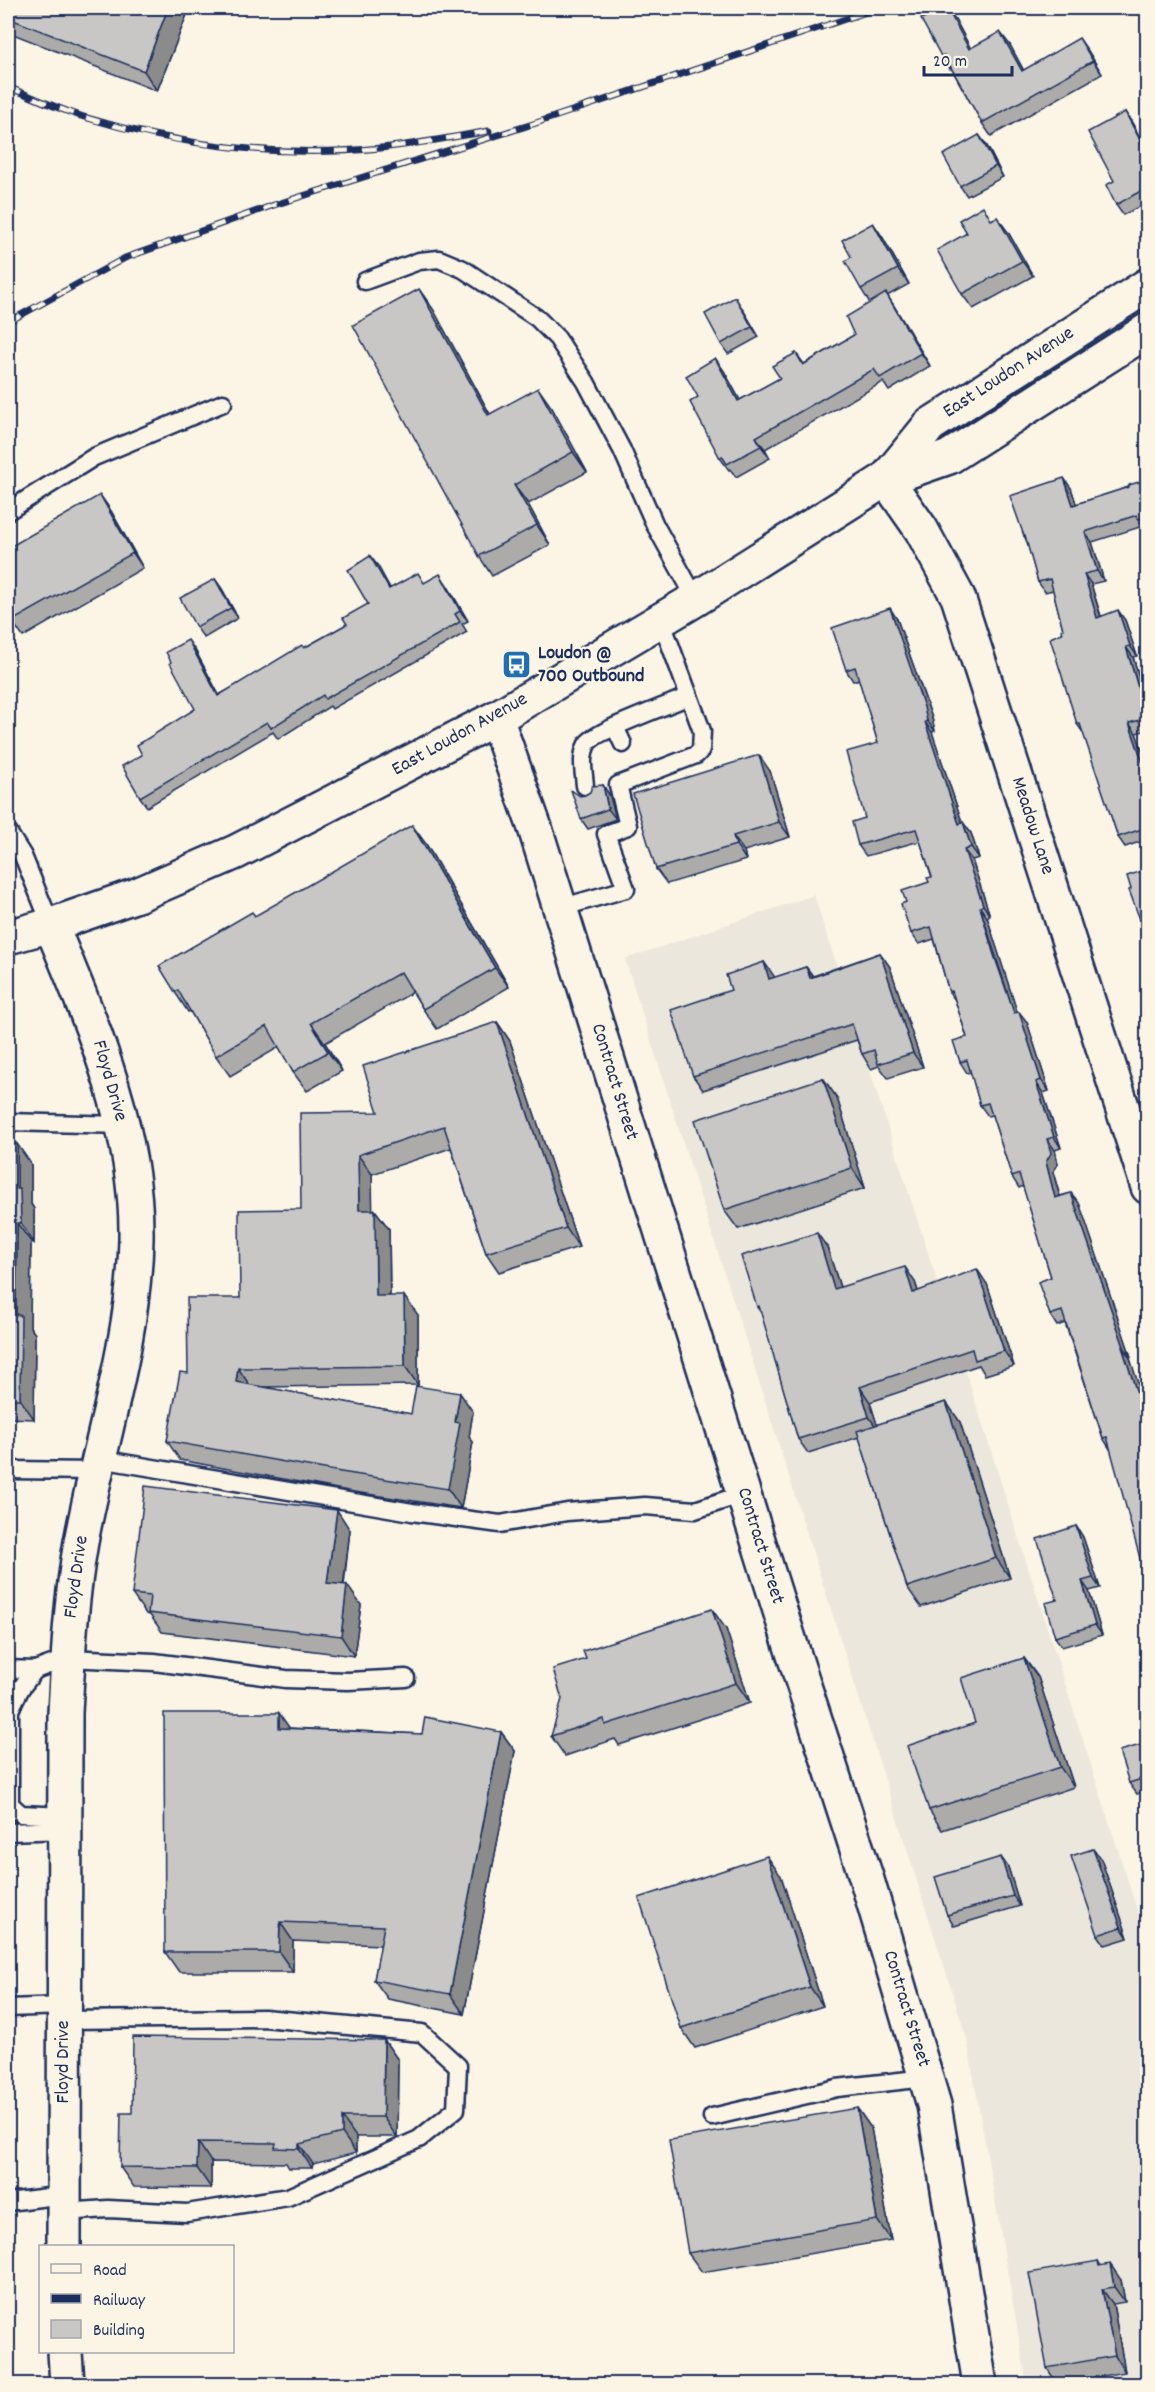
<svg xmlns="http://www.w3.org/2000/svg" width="1155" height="2392" font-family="Dekko,sans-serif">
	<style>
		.built { fill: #ece7dc }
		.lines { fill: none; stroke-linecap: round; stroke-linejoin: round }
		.service-casing { stroke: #1b2f5e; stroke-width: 21 }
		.minor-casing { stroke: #1b2f5e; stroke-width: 38 }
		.tertiary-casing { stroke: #1b2f5e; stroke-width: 38 }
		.secondary-casing { stroke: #1b2f5e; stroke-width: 38 }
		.service { stroke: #fcf5e5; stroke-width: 16 }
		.minor { stroke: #fcf5e5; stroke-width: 33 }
		.tertiary { stroke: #fcf5e5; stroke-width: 33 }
		.secondary { stroke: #fcf5e5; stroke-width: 33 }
		.rail-casing { stroke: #1b2f5e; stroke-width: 7 }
		.rail { stroke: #fcf5e5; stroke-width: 4.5; stroke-dasharray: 14; stroke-linecap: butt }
		.wall { fill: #acabaa; stroke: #1b2f5e; stroke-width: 1.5 }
		.shaded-wall { fill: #8c8b8b; stroke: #1b2f5e; stroke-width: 1.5 }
		.building { fill: #c8c7c6; stroke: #1b2f5e; stroke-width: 1.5 }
		.labels { text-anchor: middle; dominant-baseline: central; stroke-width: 4.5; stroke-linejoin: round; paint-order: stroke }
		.street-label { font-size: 20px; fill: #1b2f5e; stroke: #fcf5e5 }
		.poi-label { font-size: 20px; font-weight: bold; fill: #1b2f5e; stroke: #fcf5e5; text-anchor: start }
	</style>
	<rect width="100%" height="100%" fill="#fcf5e5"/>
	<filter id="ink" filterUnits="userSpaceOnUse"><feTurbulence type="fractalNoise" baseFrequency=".0167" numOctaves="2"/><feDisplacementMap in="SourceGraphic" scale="12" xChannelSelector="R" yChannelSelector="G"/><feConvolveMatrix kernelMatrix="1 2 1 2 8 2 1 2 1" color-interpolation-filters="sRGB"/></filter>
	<g filter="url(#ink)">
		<polygon class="built" points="814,895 1147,1941 1147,2384 1027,2384 967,2039 625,959"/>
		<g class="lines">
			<defs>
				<g id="service">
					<polyline points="365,281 419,261 439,259 463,269 537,318 557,338 586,382 622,450 655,525 696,599"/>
					<polyline points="8,511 94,457 223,403"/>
					<polyline points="615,727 623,744"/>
					<path d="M585 786C584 772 580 757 587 744 594 731 672 704 689 696"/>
					<polyline points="8,832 23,856 51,925"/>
					<polyline points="560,908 626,889 606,834 628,826 618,785 696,755 701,750 702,731 661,620"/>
					<polyline points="8,1122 122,1125"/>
					<polyline points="100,1459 412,1512 500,1524 567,1512 645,1506 695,1510 743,1494"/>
					<polyline points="8,1470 97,1471"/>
					<polyline points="8,1669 35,1670 68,1658 154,1662 286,1679 348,1681 406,1678"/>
					<polyline points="35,1670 21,1688 10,1710 10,1804 21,1814 65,1816"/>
					<polyline points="8,1832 65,1830"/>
					<polyline points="8,2008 64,2006"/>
					<polyline points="64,2020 264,2018 422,2033 458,2066 456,2109 419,2139 288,2197 187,2213 108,2209 64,2212"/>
					<polyline points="712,2117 837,2088 926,2078"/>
					<polyline points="8,2202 64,2195"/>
				</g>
				<g id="minor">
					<polyline points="496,718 535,828 793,1652 867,1880 934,2105 980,2384"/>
					<path d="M51 925C92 1024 138 1130 136 1239 134 1342 100 1440 81 1542 71 1598 68 1656 65 1713L64 2246"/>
					<polyline points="65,2352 67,2384"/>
				</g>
				<polyline id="tertiary" points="886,479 921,529 958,597 1148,1187"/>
				<g id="secondary">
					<polyline points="886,479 930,425 1148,285"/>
					<polyline points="8,937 51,925 137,895 236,852 496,718 696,599 886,479 949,457 1148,330"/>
				</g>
			</defs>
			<use href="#service" class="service-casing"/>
			<use href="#minor" class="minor-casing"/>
			<use href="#tertiary" class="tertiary-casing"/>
			<use href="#secondary" class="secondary-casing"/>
			<use href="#service" class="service"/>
			<use href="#minor" class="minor"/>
			<use href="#tertiary" class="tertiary"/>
			<use href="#secondary" class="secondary"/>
			<defs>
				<g id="rail">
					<path d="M8 87C33 97 58 109 84 117 179 146 282 158 381 148 417 144 453 137 489 131"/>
					<polyline points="8,322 125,258 274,205 533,124 878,8"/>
				</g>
			</defs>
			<use href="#rail" class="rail-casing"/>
			<use href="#rail" class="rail"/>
		</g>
		<g class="wall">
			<polygon points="8,8 188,12 157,91 8,32"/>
			<polygon points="955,19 970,48 1010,45 1024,71 1088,51 1102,74 991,136 982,123 951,68 950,69 941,56"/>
			<polygon points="1125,112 1132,123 1148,152 1148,202 1123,215 1116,205 1114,181"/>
			<polygon points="979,135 987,146 1003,177 967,196 960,186"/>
			<polygon points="993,219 1008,232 1033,276 973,309 962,294 967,233"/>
			<polygon points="873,223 883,238 909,284 887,296 894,306 930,366 889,391 883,382 765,449 770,458 736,477 730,469 729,470 720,458 698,397 715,358 724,371 740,400 780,378 796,353 804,364 854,335 870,303 861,289 851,257"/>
			<polygon points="742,308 759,337 728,354 721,344"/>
			<polygon points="433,309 490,414 552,408 587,472 528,504 550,545 492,576 479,556"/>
			<polygon points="1148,479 1148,528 1145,528 1143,526 1092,542 1104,581 1091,584 1101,616 1125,620 1137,656 1133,657 1148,706 1148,730 1136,733 1148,767 1148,839 1125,847 1118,837 1084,734 1077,724 1062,633 1063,629 1053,590 1045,592 1038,582 1027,541 1024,536 1071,488 1076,504 1129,487"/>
			<polygon points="100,495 111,511 143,568 23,637 12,621"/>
			<polygon points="370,556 390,588 425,583 447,585 468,621 462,624 467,632 332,709 330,706 278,739 273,732 147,807 140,797 142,755 195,709 195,650 219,695 347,624 368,604"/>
			<polygon points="215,579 222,589 238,618 204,638 196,627"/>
			<polygon points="897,619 932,718 935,731 932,732 962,822 971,833 979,858 972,860 990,916 987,917 1001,962 1017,1012 1019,1012 1027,1022 1049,1091 1043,1093 1061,1148 1055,1150 1058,1164 1053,1172 1060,1196 1071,1193 1079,1203 1131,1357 1130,1358 1110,1449 1103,1438 1065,1323 1057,1326 1050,1315 1051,1277 1023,1186 1019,1188 1012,1177 992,1115 988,1116 980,1105 971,1072 967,1073 960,1062 967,1037 955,1000 949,992 934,939 919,944 911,933 906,902 929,882 932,877 920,841 866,856 858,845 865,818 878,743 859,679 853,681 846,670"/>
			<polygon points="770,771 790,837 744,851 746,860 667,884 656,869"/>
			<polygon points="603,785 610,796 616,819 588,829 581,819 585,795"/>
			<polygon points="426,844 509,987 437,1029 423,1009 413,992 325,1043 342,1071 307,1091 293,1072 279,1047 230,1076 216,1056 190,1011 188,1012 175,992 255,916"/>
			<polygon points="880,953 890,967 923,1067 888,1078 879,1066 871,1069 862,1054 857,1040 703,1090 693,1076 731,990 764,962 774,978 806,967 813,976"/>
			<polygon points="497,1022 510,1041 579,1247 499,1272 486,1253 451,1148 372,1174 372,1210 375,1210 389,1229 390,1296 418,1315 418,1385 263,1387 411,1414 473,1412 469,1437 473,1442 461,1508 354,1492 180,1460 167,1441 188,1373 301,1209 378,1112"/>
			<polygon points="823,1078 837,1098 865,1188 738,1229 724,1210"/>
			<polygon points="8,1144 17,1144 31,1164 31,1204 34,1209 34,1243 31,1242 30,1327 35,1334 34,1419 8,1418"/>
			<polygon points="827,1247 840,1287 915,1282 918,1291 987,1284 1014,1366 985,1375 979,1365 870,1402 877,1425 946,1402 960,1422 1010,1578 921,1607 907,1587 859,1437 808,1453 798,1439 762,1314 757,1307"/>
			<polygon points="1076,1526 1083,1537 1100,1588 1089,1591 1102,1635 1062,1647 1055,1637 1057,1600"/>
			<polygon points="350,1530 344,1585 361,1605 354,1656 162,1632 150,1615 146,1614 132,1594"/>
			<polygon points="726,1629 750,1703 619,1745 615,1739 565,1756 551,1736"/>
			<polygon points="1024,1658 1038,1677 1074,1787 942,1830 929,1810 975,1723"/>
			<polygon points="290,1728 422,1734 501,1732 515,1751 464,2014 388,1999 374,1980 381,1945 293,1941 293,1972 179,1972 165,1952"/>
			<polygon points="1148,1743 1148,1790 1137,1794 1129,1783"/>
			<polygon points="1101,1859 1128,1938 1105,1945 1098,1935"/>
			<polygon points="1008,1867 1020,1906 954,1926 947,1915"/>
			<polygon points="781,1876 823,2006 695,2048 681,2028"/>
			<polygon points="384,2040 398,2060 397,2137 356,2137 356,2153 313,2164 312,2168 289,2168 286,2163 211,2162 211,2188 134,2187 120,2167 132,2113"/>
			<polygon points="857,2108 871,2128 891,2240 702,2272 688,2253"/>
			<polygon points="1098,2261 1101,2266 1121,2280 1125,2302 1113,2304 1125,2372 1057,2384 1047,2368"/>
		</g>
		<g class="shaded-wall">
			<polygon points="168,8 185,8 188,12 157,91 144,71"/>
			<polygon points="947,8 955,19 978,62 969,49"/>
			<polygon points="1000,32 1010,45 1031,84 1022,71"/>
			<polygon points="1079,38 1088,51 1102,74 1093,61"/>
			<polygon points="1125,112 1132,123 1148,152 1148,155"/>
			<polygon points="979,135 987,146 1003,177 996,166"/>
			<polygon points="997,217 1008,232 1033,276 1022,261"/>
			<polygon points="873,223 883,238 909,284 898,269"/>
			<polygon points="419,289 433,309 501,435 488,415"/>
			<polygon points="886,293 894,306 930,366 921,353"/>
			<polygon points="735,297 742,308 759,337 752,327"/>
			<polygon points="715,358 724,371 747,413 738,401"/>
			<polygon points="538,388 552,408 587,472 573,452"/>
			<polygon points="756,437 765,449 770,458 761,446"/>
			<polygon points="1064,478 1071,488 1080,515 1073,505"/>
			<polygon points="514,485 528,504 550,545 537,525"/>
			<polygon points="100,495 111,511 143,568 133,553"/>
			<polygon points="1085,532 1092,542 1104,581 1097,571"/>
			<polygon points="370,556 378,566 396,599 389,589"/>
			<polygon points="440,574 447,585 468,621 460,611"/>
			<polygon points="1084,574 1091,584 1104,628 1097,618"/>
			<polygon points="215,579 222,589 238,618 231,608"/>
			<polygon points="890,608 897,619 932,718 935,731 927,721"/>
			<polygon points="1118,610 1125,620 1137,656 1130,646"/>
			<polygon points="188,640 195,650 225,706 218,696"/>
			<polygon points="1126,647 1133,657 1148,706 1148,719"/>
			<polygon points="925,722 932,732 966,834 959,824"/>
			<polygon points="1129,723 1136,733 1148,767 1148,775 1146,772"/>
			<polygon points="759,755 770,771 790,837 779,822"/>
			<polygon points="603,785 610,796 616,819 608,809"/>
			<polygon points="963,822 971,833 979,858 971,847"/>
			<polygon points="412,825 426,844 509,987 495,968"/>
			<polygon points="733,836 744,851 746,860 736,845"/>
			<polygon points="964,850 972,860 990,916 983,905"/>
			<polygon points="980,907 987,917 1021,1024 1014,1013"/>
			<polygon points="880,953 890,967 923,1067 913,1053"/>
			<polygon points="764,962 774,976 779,993 769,979"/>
			<polygon points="806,967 816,981 810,978"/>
			<polygon points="1019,1012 1027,1022 1049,1091 1041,1080"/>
			<polygon points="497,1022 510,1041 579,1247 566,1228"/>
			<polygon points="311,1023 325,1043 342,1071 328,1052"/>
			<polygon points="823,1078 837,1098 865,1188 852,1168"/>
			<polygon points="1036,1082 1043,1093 1061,1148 1054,1137"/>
			<polygon points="1047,1139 1055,1150 1058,1164 1053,1172 1063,1209 1055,1198 1046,1162"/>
			<polygon points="17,1144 31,1164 31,1204 34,1209 34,1243 21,1223 17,1189"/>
			<polygon points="358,1155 372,1174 373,1230 359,1210"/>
			<polygon points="1071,1193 1079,1203 1084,1217 1131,1357 1124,1347"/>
			<polygon points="375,1210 389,1229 390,1315 376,1296"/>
			<polygon points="17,1223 31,1242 30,1327 35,1334 34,1419 20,1399 16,1315"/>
			<polygon points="817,1233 827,1247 845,1303 834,1289"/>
			<polygon points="905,1267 915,1282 923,1308 913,1293"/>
			<polygon points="977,1269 987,1284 1014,1366 1004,1351"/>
			<polygon points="404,1296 418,1315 418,1385 405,1366"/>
			<polygon points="1122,1347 1130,1358 1148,1414 1148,1427"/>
			<polygon points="238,1368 251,1387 236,1382"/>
			<polygon points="860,1387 870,1402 879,1431 869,1417"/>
			<polygon points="460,1393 473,1412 469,1437 473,1442 461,1508 448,1489 455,1422"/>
			<polygon points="946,1402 960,1422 1010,1578 996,1558"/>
			<polygon points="337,1510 350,1530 341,1603 327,1583"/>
			<polygon points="1076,1526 1083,1537 1100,1588 1093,1578"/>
			<polygon points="8,1542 11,1547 10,1616 8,1613"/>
			<polygon points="1082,1581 1089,1591 1102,1635 1095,1625"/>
			<polygon points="347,1585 361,1605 354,1656 341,1636"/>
			<polygon points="712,1609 726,1629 750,1703 736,1683"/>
			<polygon points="1024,1658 1038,1677 1074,1787 1060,1767"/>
			<polygon points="279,1713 293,1733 279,1728"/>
			<polygon points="501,1732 515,1751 464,2014 450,1994"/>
			<polygon points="1093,1849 1101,1859 1128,1938 1121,1927"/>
			<polygon points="767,1856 781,1876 823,2006 810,1987"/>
			<polygon points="1001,1857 1008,1867 1020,1906 1013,1896"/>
			<polygon points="280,1922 293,1941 293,1972 279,1952"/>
			<polygon points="384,2040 398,2060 397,2137 383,2117"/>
			<polygon points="857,2108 871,2128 891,2240 877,2220"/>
			<polygon points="342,2117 356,2137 356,2153 342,2133"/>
			<polygon points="198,2142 211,2162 211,2188 197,2168"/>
			<polygon points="299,2144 313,2164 312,2168 299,2149"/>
			<polygon points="1110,2264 1121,2280 1125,2302 1114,2287"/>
			<polygon points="1102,2289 1113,2304 1125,2372 1115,2356"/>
		</g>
		<g class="building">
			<polygon points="8,8 168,8 144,71 8,18"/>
			<polygon points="944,8 947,8 969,49 1000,32 1022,71 1079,38 1093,61 982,123 944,55 941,56 921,19"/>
			<polygon points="1125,112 1148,155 1148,187 1116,205 1106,185 1114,181 1088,132"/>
			<polygon points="979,135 996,166 960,186 943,155"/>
			<polygon points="983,206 991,220 997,217 1022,261 962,294 937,250 967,233 959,220"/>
			<polygon points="873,223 898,269 861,289 845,261 851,257 842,240"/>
			<polygon points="419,289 488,415 538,388 573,452 514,485 537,525 479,556 353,325"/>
			<polygon points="886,293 921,353 880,378 874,369 756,437 761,446 727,464 722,456 720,458 690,402 698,397 686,376 715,358 738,401 780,378 772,366 796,353 803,365 854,335 846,317"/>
			<polygon points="735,297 752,327 721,344 705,314"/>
			<polygon points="1064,478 1073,505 1129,487 1129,485 1148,479 1148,516 1138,519 1137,515 1085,532 1097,571 1084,574 1097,618 1118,610 1130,646 1126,647 1147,718 1129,723 1146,772 1148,772 1148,827 1118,837 1080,724 1077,724 1050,638 1062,633 1061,630 1063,629 1050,579 1038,582 1025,536 1024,536 1010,496"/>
			<polygon points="100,495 133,553 12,621 8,613 8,548"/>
			<polygon points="370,556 389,589 418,573 424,583 440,574 460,611 455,614 460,622 325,699 323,695 271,728 267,722 140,797 122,766 142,755 137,745 195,709 170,663 171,662 166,652 188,640 218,696 302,645 304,648 347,624 343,618 368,604 348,570"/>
			<polygon points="215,579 231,608 196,627 180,598"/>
			<polygon points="890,608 924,707 927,721 925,722 959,824 963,822 971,847 964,850 983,905 980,907 993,952 1014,1013 1019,1012 1041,1080 1036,1082 1054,1137 1047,1139 1051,1153 1046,1162 1055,1198 1071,1193 1124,1347 1122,1347 1148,1427 1148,1582 1141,1562 1107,1437 1103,1438 1062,1311 1050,1315 1038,1282 1051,1277 1019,1174 1012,1177 988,1103 980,1105 967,1060 960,1062 953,1041 967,1037 952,991 949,992 931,927 911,933 901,904 906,902 902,891 929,882 927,878 932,877 916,829 858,845 852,822 865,818 846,752 878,743 855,667 846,670 832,628"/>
			<polygon points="759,755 779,822 733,836 736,845 656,869 633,794"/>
			<polygon points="603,785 608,809 581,819 571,790 580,796 585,795 590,792 592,786"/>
			<polygon points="412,825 495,968 423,1009 401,972 311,1023 328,1052 293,1072 267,1026 216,1056 178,990 175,992 159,966 252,912 255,916"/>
			<polygon points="1148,869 1148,941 1129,890 1131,889 1127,876"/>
			<polygon points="880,953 913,1053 878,1064 874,1050 862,1054 852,1024 693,1076 671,1010 731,990 726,975 764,962 769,979 806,967 810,978"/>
			<polygon points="497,1022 566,1228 486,1253 444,1126 358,1155 359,1210 375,1210 376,1296 404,1296 405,1366 238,1368 236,1382 411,1414 416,1386 460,1393 455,1422 460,1423 448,1489 341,1472 167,1441 180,1372 188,1373 187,1298 240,1298 239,1210 301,1209 300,1113 378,1112 363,1066"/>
			<polygon points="823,1078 852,1168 724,1210 695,1120"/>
			<polygon points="8,1144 17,1144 17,1189 20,1189 21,1223 17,1223 16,1315 21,1315 20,1399 8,1399"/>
			<polygon points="817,1233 834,1289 905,1267 913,1293 977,1269 1004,1351 975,1360 972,1349 860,1387 869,1417 798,1439 759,1306 757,1307 741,1256"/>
			<polygon points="946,1402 996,1558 907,1587 857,1431"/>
			<polygon points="145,1486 337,1510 327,1583 347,1585 341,1636 148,1613 150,1596 132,1594"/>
			<polygon points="1076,1526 1093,1578 1082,1581 1095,1625 1055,1637 1045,1603 1057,1600 1037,1539"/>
			<polygon points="712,1609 736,1683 605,1725 604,1719 551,1736 562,1699 553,1669 586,1659 583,1651"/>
			<polygon points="1024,1658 1060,1767 929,1810 907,1746 975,1723 961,1678"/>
			<polygon points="164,1713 279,1713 279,1728 422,1734 425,1717 501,1732 450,1994 374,1980 384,1926 280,1922 279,1952 165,1952"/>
			<polygon points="1148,1743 1148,1777 1129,1783 1119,1751"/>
			<polygon points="1093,1849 1121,1927 1098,1935 1071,1856"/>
			<polygon points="767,1856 810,1987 681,2028 639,1898"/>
			<polygon points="1001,1857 1013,1896 947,1915 935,1877"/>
			<polygon points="133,2037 384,2040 383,2117 342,2117 342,2133 299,2144 299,2149 275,2148 276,2143 198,2142 197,2168 120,2167 121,2113 132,2113"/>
			<polygon points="857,2108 877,2220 688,2253 669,2140"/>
			<polygon points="1098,2261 1099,2266 1110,2264 1114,2287 1102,2289 1115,2356 1047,2368 1029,2273"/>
		</g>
	</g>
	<defs>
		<symbol id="bus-square" viewBox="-11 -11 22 22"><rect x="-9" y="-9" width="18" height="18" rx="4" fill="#1f6fb2" stroke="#fcf5e5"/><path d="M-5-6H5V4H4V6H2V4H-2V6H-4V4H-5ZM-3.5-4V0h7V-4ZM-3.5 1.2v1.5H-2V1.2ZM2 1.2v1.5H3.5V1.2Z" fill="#fff"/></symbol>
	</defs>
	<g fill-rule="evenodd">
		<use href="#bus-square" x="500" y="648" width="33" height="33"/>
	</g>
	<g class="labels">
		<g class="street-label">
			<text transform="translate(1009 373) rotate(-33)">East Loudon Avenue</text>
			<text transform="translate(460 735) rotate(-29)">East Loudon Avenue</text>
			<text transform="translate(1032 826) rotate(72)">Meadow Lane</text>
			<text transform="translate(109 1081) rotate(74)">Floyd Drive</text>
			<text transform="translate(614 1082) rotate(73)">Contract Street</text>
			<text transform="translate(760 1546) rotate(73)">Contract Street</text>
			<text transform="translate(77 1577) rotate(-82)">Floyd Drive</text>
			<text transform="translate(906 2009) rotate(73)">Contract Street</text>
			<text transform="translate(64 2062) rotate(-90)">Floyd Drive</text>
		</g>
		<g class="poi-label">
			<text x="538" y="654">Loudon @<tspan x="538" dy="23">700 Outbound</tspan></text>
		</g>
	</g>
	<rect width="1155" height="2392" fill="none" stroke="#fcf5e5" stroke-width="30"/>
	<rect x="15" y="15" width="1125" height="2362" fill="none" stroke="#1b2f5e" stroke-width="2" filter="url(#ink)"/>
	<rect x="39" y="2245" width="195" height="108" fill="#fcf5e5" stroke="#a2a6af" stroke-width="1.5"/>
	<rect x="51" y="2264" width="30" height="9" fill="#fcf5e5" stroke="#a2a6af" stroke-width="1.5"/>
	<text x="93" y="2275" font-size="18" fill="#1b2f5e">Road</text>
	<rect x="51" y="2294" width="30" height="9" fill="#1b2f5e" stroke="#a2a6af" stroke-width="1.5"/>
	<text x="93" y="2305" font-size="18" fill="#1b2f5e">Railway</text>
	<rect x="51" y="2320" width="30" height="18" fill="#c8c7c6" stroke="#a2a6af" stroke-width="1.5"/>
	<text x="93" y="2335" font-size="18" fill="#1b2f5e">Building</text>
	<path d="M924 66v9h88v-9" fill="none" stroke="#1b2f5e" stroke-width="3"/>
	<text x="933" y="66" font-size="18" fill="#1b2f5e" stroke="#fcf5e5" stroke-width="4.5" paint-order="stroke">20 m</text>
</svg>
